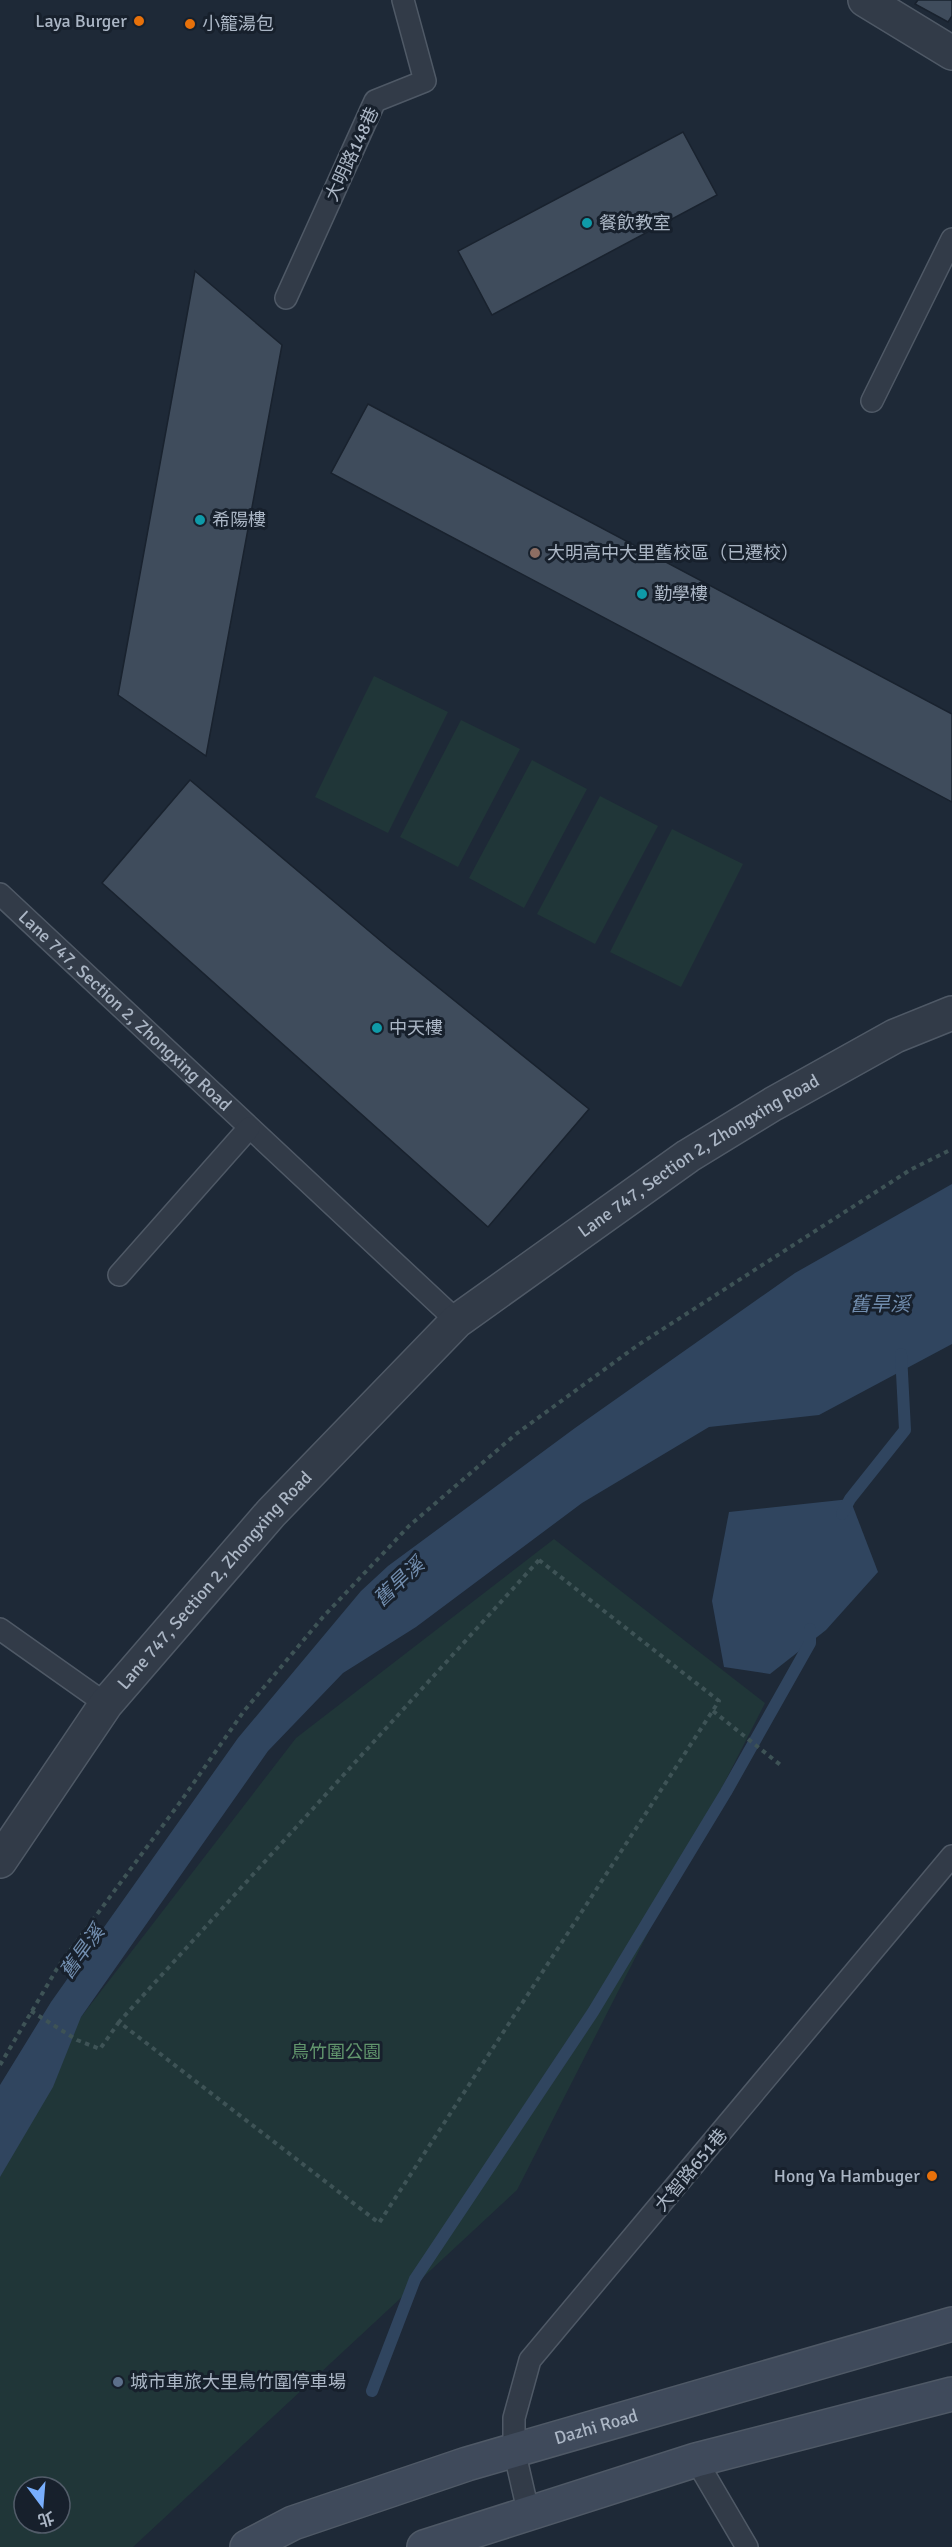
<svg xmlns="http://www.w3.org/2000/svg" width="952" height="2547" font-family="Signika,'Noto Sans TC',sans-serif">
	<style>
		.green { fill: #203638; fill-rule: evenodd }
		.water { fill: #30455f }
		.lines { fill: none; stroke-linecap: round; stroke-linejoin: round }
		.stream { stroke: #30455f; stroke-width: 12 }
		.building { fill: #3f4c5c; stroke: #19222e; stroke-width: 1.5 }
		.lane-casing { stroke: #4f5966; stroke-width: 24 }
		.street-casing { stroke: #4f5966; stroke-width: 36 }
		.secondary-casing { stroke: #4f5966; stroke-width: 36 }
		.path { stroke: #3e5356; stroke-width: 4; stroke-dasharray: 4.5 4.5; stroke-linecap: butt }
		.lane { stroke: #323b48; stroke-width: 21 }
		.street { stroke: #323b48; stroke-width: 33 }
		.secondary { stroke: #3f4a5b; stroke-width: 33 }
		.food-dot { fill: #e8710a; stroke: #17202c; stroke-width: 2 }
		.culture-dot { fill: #0f9aa8; stroke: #17202c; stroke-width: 2 }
		.education-dot { fill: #8d6e63; stroke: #17202c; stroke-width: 2 }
		.service-dot { fill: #5c6f8a; stroke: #17202c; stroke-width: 2 }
		.labels { text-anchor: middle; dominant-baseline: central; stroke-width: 6; stroke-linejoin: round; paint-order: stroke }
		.poi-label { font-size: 18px; fill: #abb6c5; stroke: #17202c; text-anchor: start }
		.street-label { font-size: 18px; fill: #abb6c5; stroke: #17202c }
		.park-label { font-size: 18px; fill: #62966d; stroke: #17202c }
		.water-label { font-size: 20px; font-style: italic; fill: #728eaf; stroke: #17202c }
	</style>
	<rect width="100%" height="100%" fill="#1e2937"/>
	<g class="green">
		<polygon points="374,676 448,712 388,833 315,797"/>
		<polygon points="461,720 520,749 458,867 400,837"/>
		<polygon points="532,760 587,789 524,908 469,878"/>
		<polygon points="600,796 658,826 595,944 537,914"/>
		<polygon points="672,829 743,864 681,987 610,952"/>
		<path d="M554 1539 765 1703 517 2190 133 2547H0V2151L81 2017 296 1738ZM24 2487H60V2523H24Z"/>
	</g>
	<g class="water">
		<polygon points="952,1184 952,1344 819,1415 709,1427 582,1503 416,1627 343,1673 268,1751 81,2017 53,2087 0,2177 0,2085 51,2002 238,1738 361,1591 388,1566 575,1428 795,1273"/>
		<polygon points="850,1499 878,1572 826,1630 770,1674 724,1667 712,1601 729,1512"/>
	</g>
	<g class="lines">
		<g class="stream">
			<polyline points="842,1514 850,1499 905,1430 901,1354"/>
			<polyline points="372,2391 415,2279 593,2012 726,1792 810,1643 810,1629"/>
		</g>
	</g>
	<g class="building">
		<polygon points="918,0 952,0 952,16 948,22 915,4"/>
		<polygon points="683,132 717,195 492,315 458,251"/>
		<polygon points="195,271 282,345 206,756 118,695"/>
		<polygon points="368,404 952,714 952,802 331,473"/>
		<polygon points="190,780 388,947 589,1109 488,1227 102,883"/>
	</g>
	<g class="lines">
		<defs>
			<g id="lane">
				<polyline points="286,298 375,101 425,81 403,0"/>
				<polyline points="872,401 952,239"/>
				<path id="s1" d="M0 894 457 1321"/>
				<polyline points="119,1275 249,1128"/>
				<polyline points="0,1629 106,1704"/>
				<polyline points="696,2460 747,2547"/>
				<polyline points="529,2515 514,2450 514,2418 530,2360 952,1856"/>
			</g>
			<g id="street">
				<polyline points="865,0 952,53"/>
				<path id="s2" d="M0 1861 106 1704 271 1513 457 1321 688 1156 773 1104 895 1036 952 1013"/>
			</g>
			<g id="secondary">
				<path id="s3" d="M247 2547 293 2523 467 2464 952 2324"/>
				<polyline points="424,2547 696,2460 952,2394"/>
			</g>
		</defs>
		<use href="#lane" class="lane-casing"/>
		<use href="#street" class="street-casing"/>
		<use href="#secondary" class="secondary-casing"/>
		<g class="path">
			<polygon points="539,1560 719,1701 379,2223 119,2022"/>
			<polyline points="713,1711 783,1767"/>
			<polyline points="31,2011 77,2040 100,2049 119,2022"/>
			<polyline points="0,2065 58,1967 181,1801 244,1711 323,1617 409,1526 516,1434 638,1345 910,1170 952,1149"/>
		</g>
		<use href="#lane" class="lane"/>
		<use href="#street" class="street"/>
		<use href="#secondary" class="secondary"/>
	</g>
	<g class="food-dot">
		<circle cx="139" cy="21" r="6"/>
		<circle cx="190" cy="24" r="6"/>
		<circle cx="932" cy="2176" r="6"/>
	</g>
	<g class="culture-dot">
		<circle cx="587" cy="223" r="6"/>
		<circle cx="200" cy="520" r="6"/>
		<circle cx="642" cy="594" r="6"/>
		<circle cx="377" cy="1028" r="6"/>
	</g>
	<circle class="education-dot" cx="535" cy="553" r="6"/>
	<circle class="service-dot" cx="118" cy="2382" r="6"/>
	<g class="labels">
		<g class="poi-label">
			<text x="127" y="21" text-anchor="end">Laya Burger</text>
			<text x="202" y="24">小籠湯包</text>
			<text x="599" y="223">餐飲教室</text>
			<text x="212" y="520">希陽樓</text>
			<text x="547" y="553">大明高中大里舊校區（已遷校）</text>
			<text x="654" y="594">勤學樓</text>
			<text x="389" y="1028">中天樓</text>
			<text x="920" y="2176" text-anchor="end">Hong Ya Hambuger</text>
			<text x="130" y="2382">城市車旅大里鳥竹圍停車場</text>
		</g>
		<g class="street-label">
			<text transform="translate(352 154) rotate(-65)">大明路148巷</text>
			<text stroke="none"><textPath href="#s1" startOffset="171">Lane 747, Section 2, Zhongxing Road</textPath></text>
			<text stroke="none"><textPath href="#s2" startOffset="1002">Lane 747, Section 2, Zhongxing Road</textPath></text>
			<text stroke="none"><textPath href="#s2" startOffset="354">Lane 747, Section 2, Zhongxing Road</textPath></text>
			<text transform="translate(691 2170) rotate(-50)">大智路651巷</text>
			<text stroke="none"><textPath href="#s3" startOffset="370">Dazhi Road</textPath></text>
		</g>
		<g class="park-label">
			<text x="336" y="2052">鳥竹圍公園</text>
		</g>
		<g class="water-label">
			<text x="880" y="1304">舊旱溪</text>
			<text transform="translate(399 1582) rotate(-43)">舊旱溪</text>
			<text transform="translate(82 1952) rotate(-54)">舊旱溪</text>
		</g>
	</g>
	<g transform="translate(42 2505) rotate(164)"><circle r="28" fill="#17202c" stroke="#525c69" stroke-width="1.5"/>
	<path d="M0-4.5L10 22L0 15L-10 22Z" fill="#78aefd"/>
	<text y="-9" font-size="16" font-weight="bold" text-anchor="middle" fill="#abb6c5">北</text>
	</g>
</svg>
